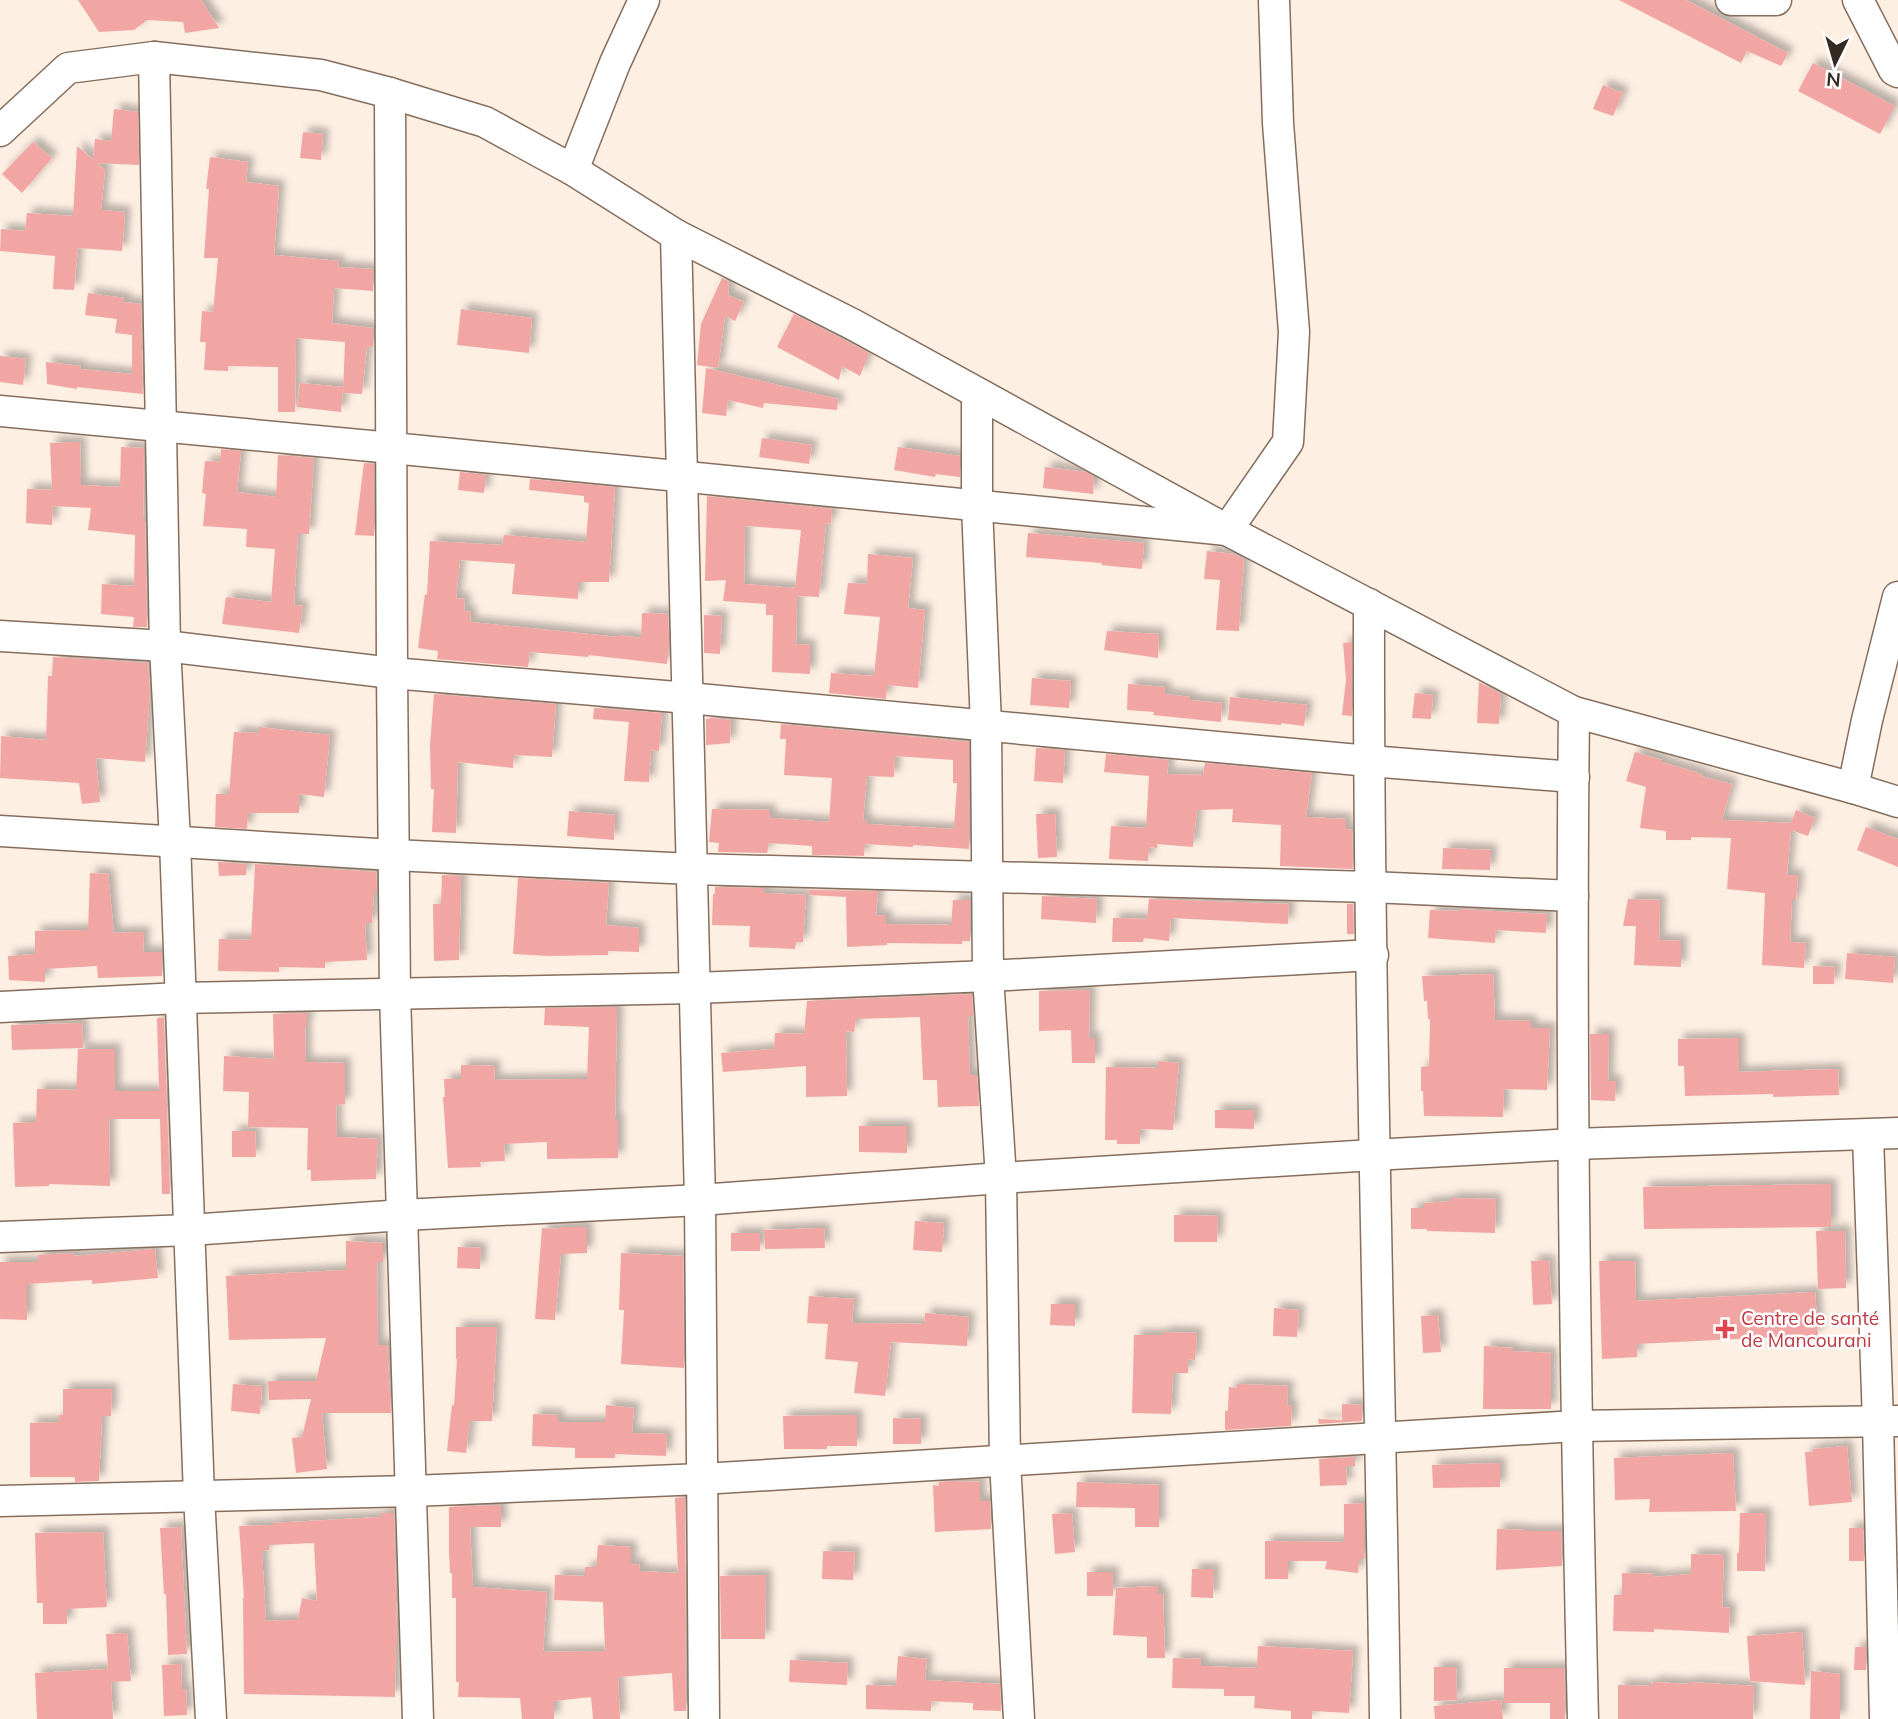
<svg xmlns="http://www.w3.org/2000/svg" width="1898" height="1719" font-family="Mulish,sans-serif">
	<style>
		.building { fill: #f2a6a4; fill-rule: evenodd; filter: url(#shadow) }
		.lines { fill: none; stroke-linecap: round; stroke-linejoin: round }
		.minor-casing { stroke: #856e5d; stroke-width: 33 }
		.minor { stroke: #fff; stroke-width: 30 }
		.health-dot { fill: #e0444e; stroke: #fff; stroke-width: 2.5 }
		.labels { text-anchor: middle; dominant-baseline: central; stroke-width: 5; stroke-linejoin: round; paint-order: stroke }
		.health-label { font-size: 19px; fill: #be3a42; stroke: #fff; text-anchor: start }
	</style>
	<defs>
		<filter id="shadow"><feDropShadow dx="6" dy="-6" stdDeviation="3.5" flood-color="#0004"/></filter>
	</defs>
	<rect width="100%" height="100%" fill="#feefe3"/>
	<g class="building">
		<polygon points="78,0 201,0 219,28 185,33 183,22 147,20 134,30 99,32"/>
		<polygon points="1619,0 1686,0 1788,53 1781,66 1747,51 1741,63"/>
		<polygon points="1813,63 1895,106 1880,134 1798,91"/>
		<polygon points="1603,85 1623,93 1613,116 1593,109"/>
		<polygon points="114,109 138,112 139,165 97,163 105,170 101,210 125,212 122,251 78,248 74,290 53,289 55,256 0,251 1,229 25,231 27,213 73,216 77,146 93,159 95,139 111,141"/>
		<polygon points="303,132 323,134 321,160 300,158"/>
		<polygon points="33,142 52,158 22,193 2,174"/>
		<polygon points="210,157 248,162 246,182 279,186 274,255 339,261 338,267 373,269 373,291 334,288 332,323 373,328 373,347 367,346 362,394 343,393 345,342 296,338 295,412 278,412 278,367 228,366 228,371 204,370 206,342 200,342 202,311 213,312 218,258 204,258 209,189 206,189"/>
		<polygon points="722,278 729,282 728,295 744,302 735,321 725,316 718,368 697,365 701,324"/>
		<polygon points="88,293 124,298 124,302 141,304 143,394 77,387 77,389 47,384 46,362 81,366 80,369 132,374 132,335 115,333 117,319 85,315"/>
		<polygon points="461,309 532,318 529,353 457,345"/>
		<polygon points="794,314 869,353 860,376 842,366 839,380 777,347"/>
		<polygon points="0,356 26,359 23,385 0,382"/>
		<polygon points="706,368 838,399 837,410 764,403 763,408 728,400 726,416 702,413"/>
		<polygon points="300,383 343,387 341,412 297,407"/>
		<polygon points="762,438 812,445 809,464 759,457"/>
		<polygon points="80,442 81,485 120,487 121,447 144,448 143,521 145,521 147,627 133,627 134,617 101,614 102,584 134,586 135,535 88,530 91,508 53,506 52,525 26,523 27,489 52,490 50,443"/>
		<polygon points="898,447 960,456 960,477 936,474 935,477 894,470"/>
		<polygon points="221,449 241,451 237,492 276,497 278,455 314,458 309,534 298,534 294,605 303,606 299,633 222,624 226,597 271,602 275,549 246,547 247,529 203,526 206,494 202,493 205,461 220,462"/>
		<polygon points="364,463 374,464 374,536 355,535"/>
		<polygon points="1045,467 1086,472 1094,477 1093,494 1043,488"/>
		<polygon points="460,472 486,475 484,493 458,490"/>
		<polygon points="530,479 615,487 609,582 578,582 578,599 512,594 515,564 460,560 456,598 465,599 464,611 471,612 470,622 618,637 618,635 641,638 642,613 668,614 669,643 667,664 589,655 588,657 530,652 528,667 437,659 438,651 418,648 425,594 427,595 430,541 502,545 504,535 586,542 589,503 584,502 584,496 529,490"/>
		<path d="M707 496 832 509 831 524 826 523 819 597 797 596 796 644 810 645V674L772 672 773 615H766V604L723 601 726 580 705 581ZM745 526 801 530 795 588 744 584Z"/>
		<polygon points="1028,533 1144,543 1142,569 1101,565 1102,563 1026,557"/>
		<polygon points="1207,551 1234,554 1244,559 1239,631 1216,630 1220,580 1204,579"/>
		<polygon points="868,554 913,558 908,608 925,610 918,688 887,685 886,699 829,693 831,673 874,676 880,617 844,614 848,583 867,584"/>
		<polygon points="704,615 722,616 720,654 704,653"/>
		<polygon points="1107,631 1159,634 1158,658 1104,650"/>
		<polygon points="1352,642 1352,716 1342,715 1346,680 1343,643"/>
		<polygon points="53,657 148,663 150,690 145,762 96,758 100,802 82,804 79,783 0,778 1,736 46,740 48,676 52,676"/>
		<polygon points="1032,678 1071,681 1069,708 1030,705"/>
		<polygon points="1479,682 1501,694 1499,724 1477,723"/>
		<polygon points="1128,684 1165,687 1165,694 1190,697 1190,700 1222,703 1221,722 1153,715 1154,712 1127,710"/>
		<polygon points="1415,693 1433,695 1431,719 1412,718"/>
		<polygon points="434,694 556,704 552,757 514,755 513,768 458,762 456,833 432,832 434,789 431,789 430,745"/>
		<polygon points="1230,697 1307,705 1304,726 1281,723 1281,725 1228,720"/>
		<polygon points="594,708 662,713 659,751 651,750 649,782 624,781 629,722 593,719"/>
		<polygon points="712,718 731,720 730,743 706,745 706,719"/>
		<path d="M781 724 969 742V849L913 845V847L865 844 864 856 812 855V846L769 843 767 853 718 852 719 843 709 842 712 809 770 810V818L829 822 832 778 784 775 786 739H780ZM895 756 953 760V783H957L954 829 867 824V820H863L867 776 894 777Z"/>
		<polygon points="259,727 330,735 324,797 299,794 299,813 248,813 247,829 215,827 216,794 229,794 234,732 259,733"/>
		<polygon points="1036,748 1065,750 1063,783 1034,781"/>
		<polygon points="1635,752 1662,760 1662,762 1702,774 1701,776 1732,784 1722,820 1791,823 1796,810 1815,818 1808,836 1791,830 1787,875 1798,875 1796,900 1792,900 1790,942 1806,943 1804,968 1762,965 1765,893 1727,889 1731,838 1691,837 1691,840 1666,840 1666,831 1640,828 1646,787 1626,781"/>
		<polygon points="1106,754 1169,760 1167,774 1203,775 1205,763 1312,773 1306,817 1346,819 1346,829 1352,830 1353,869 1280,866 1281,825 1232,822 1233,809 1197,810 1193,847 1157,844 1157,848 1149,847 1148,861 1109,859 1111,826 1146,828 1149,776 1104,772"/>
		<polygon points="569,811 615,815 614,840 567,836"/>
		<polygon points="1036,814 1055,814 1057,857 1038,858"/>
		<polygon points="1866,827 1898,839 1898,867 1857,850"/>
		<polygon points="1443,848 1491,850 1490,870 1442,869"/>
		<polygon points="218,862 246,864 246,875 219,876"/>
		<polygon points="255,864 376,872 377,891 374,891 372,923 365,923 367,960 325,962 325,968 279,967 279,972 218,971 219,939 251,940"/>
		<polygon points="90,873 108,874 114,933 144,932 143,952 162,952 162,976 98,978 97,966 45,969 45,982 9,980 8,956 35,954 35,931 88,930"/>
		<polygon points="442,875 461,876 459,960 434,961 433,904 441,904"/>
		<polygon points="518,878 609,883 606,925 639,928 639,952 608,951 608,955 550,956 513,954"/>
		<polygon points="715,887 764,888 764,893 806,895 803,942 796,942 795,949 749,947 750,926 712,925 713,894 715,894"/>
		<polygon points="809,890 878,891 876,916 886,915 886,924 951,925 953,900 970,900 970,941 962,941 962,944 887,943 887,945 847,947 846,897 809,895"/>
		<polygon points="1042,896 1097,899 1096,923 1041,919"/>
		<polygon points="1149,899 1289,904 1288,924 1171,918 1169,941 1144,938 1143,942 1112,942 1113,918 1147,919"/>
		<polygon points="1628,899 1660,900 1659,940 1681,941 1681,967 1634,965 1636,926 1623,926"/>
		<polygon points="1347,904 1353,904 1354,934 1347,934"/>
		<polygon points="1459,909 1547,914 1546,933 1496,930 1495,943 1428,938 1430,910 1459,911"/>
		<polygon points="1847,953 1895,957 1893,983 1845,979"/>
		<polygon points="1813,966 1835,967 1834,984 1813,984"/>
		<polygon points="1493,974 1495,1020 1531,1021 1531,1028 1550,1028 1547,1090 1504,1089 1503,1117 1424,1116 1423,1091 1421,1091 1421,1067 1429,1066 1430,1019 1428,1019 1427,1001 1424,1001 1422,976"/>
		<polygon points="1090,990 1089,1038 1095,1038 1095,1063 1072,1063 1071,1030 1039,1031 1039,991"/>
		<polygon points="972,994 973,1016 968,1016 970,1075 977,1075 979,1106 938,1107 937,1080 923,1080 920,1017 856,1019 854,1032 846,1031 847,1096 806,1097 806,1066 723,1072 721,1053 774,1049 775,1033 804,1034 807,1001"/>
		<polygon points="617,1007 615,1119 618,1119 618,1158 547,1159 547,1142 504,1144 505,1161 480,1162 481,1167 448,1168 443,1097 445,1097 444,1079 461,1079 461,1065 495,1066 494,1080 587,1079 589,1027 544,1025 545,1008"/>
		<polygon points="307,1013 307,1026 305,1026 306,1062 345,1063 345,1104 336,1105 337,1137 378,1139 376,1179 311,1181 311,1170 307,1170 308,1128 248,1127 249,1092 223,1091 224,1056 274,1059 273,1014"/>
		<polygon points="157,1018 164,1018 170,1194 162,1194 160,1119 109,1119 110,1186 49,1184 49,1186 15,1187 13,1123 36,1122 37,1089 76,1090 78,1049 115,1049 115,1091 159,1091"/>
		<polygon points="82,1023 83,1048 12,1050 11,1025"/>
		<polygon points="1590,1034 1609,1034 1608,1081 1616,1081 1615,1101 1591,1100"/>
		<polygon points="1739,1038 1739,1072 1838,1069 1839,1095 1773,1097 1773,1094 1685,1096 1684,1066 1678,1066 1678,1039"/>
		<polygon points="1158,1061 1179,1063 1173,1130 1140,1129 1140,1144 1117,1144 1117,1140 1105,1140 1106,1067 1158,1068"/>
		<polygon points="1215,1110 1254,1110 1254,1129 1215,1128"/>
		<polygon points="859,1126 907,1126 907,1153 859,1152"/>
		<polygon points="232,1131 255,1131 256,1157 232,1157"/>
		<polygon points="1831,1184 1831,1227 1644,1229 1643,1187"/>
		<polygon points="1451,1198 1496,1199 1495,1233 1427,1231 1427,1229 1411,1229 1411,1208 1424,1208 1424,1203 1451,1201"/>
		<polygon points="1174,1215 1218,1216 1217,1242 1174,1242"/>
		<polygon points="915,1221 944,1223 942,1252 913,1250"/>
		<polygon points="559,1227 587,1227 587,1253 561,1254 555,1320 535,1319 542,1228 559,1229"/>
		<polygon points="824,1228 825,1248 765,1249 764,1230"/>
		<polygon points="1816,1231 1845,1231 1846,1288 1818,1289"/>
		<rect x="731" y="1233" width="29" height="18"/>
		<polygon points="346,1241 383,1243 383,1262 377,1262 378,1345 387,1345 391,1413 322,1413 327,1469 296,1473 292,1438 302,1437 311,1399 269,1400 268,1381 316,1381 326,1338 229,1340 226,1276 346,1270"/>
		<polygon points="458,1247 481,1248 480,1269 457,1268"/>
		<polygon points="155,1249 158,1278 92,1284 92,1280 27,1284 27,1320 0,1319 0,1262 38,1262 38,1255 73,1253 74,1256"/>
		<polygon points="621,1253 683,1256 684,1368 621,1364 624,1310 619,1310"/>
		<polygon points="1549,1260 1552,1304 1533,1305 1531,1261"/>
		<polygon points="1599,1261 1635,1261 1636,1301 1815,1292 1818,1335 1637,1344 1637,1357 1602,1359"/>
		<polygon points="809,1296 854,1299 852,1323 924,1324 925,1313 969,1317 967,1346 891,1342 885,1396 854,1393 858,1362 825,1359 828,1324 807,1323"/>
		<polygon points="1051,1304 1075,1304 1075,1326 1050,1325"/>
		<polygon points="1274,1308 1299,1310 1297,1337 1273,1336"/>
		<polygon points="1438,1315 1441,1352 1423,1353 1421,1316"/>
		<polygon points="456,1327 497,1327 492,1421 470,1421 466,1453 447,1451 452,1405 454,1406 457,1359 456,1359"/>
		<polygon points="1163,1332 1197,1333 1195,1360 1188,1359 1188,1373 1173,1373 1171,1414 1132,1413 1134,1335 1163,1335"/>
		<polygon points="1484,1346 1513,1348 1513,1351 1551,1353 1551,1409 1483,1409"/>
		<polygon points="233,1384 262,1386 260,1414 231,1411"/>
		<polygon points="1237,1384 1288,1386 1287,1405 1292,1405 1291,1426 1225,1430 1225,1411 1228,1411 1229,1387 1237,1388"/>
		<polygon points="63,1389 112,1389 111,1416 102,1416 99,1481 75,1482 75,1477 30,1477 30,1423 59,1422 59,1415 63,1415"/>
		<polygon points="1342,1404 1362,1405 1362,1421 1319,1424 1318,1419 1342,1420"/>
		<polygon points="606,1405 634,1408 632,1433 667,1434 666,1456 615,1454 615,1458 575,1458 575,1448 532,1446 533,1414 558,1415 558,1422 605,1422"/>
		<polygon points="857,1415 857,1446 827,1446 827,1449 784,1449 783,1416"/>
		<polygon points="893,1418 921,1419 921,1444 893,1444"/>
		<polygon points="1847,1446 1852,1502 1809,1506 1805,1452 1813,1452 1813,1449"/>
		<polygon points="1733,1453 1736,1511 1649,1512 1650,1499 1615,1500 1614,1458"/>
		<polygon points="1355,1457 1355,1466 1346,1466 1347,1485 1320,1486 1319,1459"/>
		<polygon points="1500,1463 1500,1487 1433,1488 1432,1465"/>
		<polygon points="953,1481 980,1482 980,1501 990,1501 991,1529 935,1532 933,1485 939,1486 939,1482"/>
		<polygon points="1077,1482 1159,1485 1159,1527 1135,1527 1135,1508 1076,1507"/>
		<polygon points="685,1497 686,1711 674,1711 672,1673 618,1677 620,1719 593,1719 591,1697 554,1701 554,1719 522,1719 520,1698 458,1697 459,1682 456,1682 456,1598 452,1598 452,1573 450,1573 449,1551 449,1507 501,1505 501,1527 470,1527 473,1587 547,1592 543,1652 605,1651 603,1602 554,1600 555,1575 585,1576 585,1567 596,1567 598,1545 631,1547 631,1565 639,1564 640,1571 678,1573 675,1498"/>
		<polygon points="1364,1503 1364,1559 1359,1559 1358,1573 1325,1569 1327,1561 1288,1561 1288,1579 1265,1579 1265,1541 1344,1542 1344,1504"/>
		<path d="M381 1513H394L397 1643H396L395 1697 244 1694 243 1598H244L239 1526 273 1525V1523L381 1517ZM314 1543 317 1601 302 1598 298 1620 266 1621 262 1551 269 1550V1545Z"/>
		<polygon points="1072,1513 1075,1552 1055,1554 1052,1514"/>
		<polygon points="1740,1513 1766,1513 1765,1571 1737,1571 1737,1553 1739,1553"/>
		<polygon points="181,1527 187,1654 168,1655 166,1594 164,1594 160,1528"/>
		<polygon points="1849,1528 1863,1528 1864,1561 1849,1561"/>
		<polygon points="1497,1529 1524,1530 1524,1531 1561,1531 1562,1566 1496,1570"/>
		<polygon points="103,1532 107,1607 67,1609 67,1624 43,1624 43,1603 37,1603 35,1533"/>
		<polygon points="823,1551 855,1552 853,1580 822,1579"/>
		<polygon points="1691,1554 1724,1555 1722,1607 1730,1608 1729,1633 1654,1629 1654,1632 1613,1631 1614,1595 1622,1595 1622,1573 1654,1574 1654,1577 1691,1574"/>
		<polygon points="1192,1569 1214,1569 1213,1598 1191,1597"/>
		<rect x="1087" y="1572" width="26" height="24"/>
		<polygon points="766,1575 765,1639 721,1639 720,1576"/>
		<polygon points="1158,1586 1158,1594 1163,1594 1165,1658 1147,1658 1147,1637 1113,1635 1116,1588"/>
		<polygon points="1802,1632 1805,1685 1750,1681 1747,1636"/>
		<polygon points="127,1633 131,1681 111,1682 113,1719 37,1719 35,1673 108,1669 106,1634"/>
		<polygon points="1258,1646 1353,1651 1349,1713 1312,1711 1312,1719 1291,1719 1291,1711 1254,1708 1255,1696 1224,1696 1224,1689 1172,1688 1173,1658 1201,1659 1201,1666 1257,1668"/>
		<polygon points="1855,1647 1866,1647 1866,1670 1854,1670"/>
		<polygon points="898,1656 927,1659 925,1680 1000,1684 1001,1711 973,1710 973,1703 931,1701 931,1711 866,1709 866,1685 896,1686"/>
		<polygon points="790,1660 848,1663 847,1685 789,1682"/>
		<polygon points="181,1664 182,1689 186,1689 187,1715 164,1716 162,1665"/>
		<polygon points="1434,1667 1456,1667 1457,1700 1434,1701"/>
		<polygon points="1504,1668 1564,1668 1565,1719 1550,1719 1550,1703 1504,1703"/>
		<polygon points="1811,1671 1840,1674 1840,1719 1810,1719"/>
		<polygon points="1652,1682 1689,1684 1689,1682 1754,1686 1753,1719 1618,1719 1618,1685 1651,1686"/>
		<polygon points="1501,1700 1503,1719 1435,1719 1434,1706"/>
	</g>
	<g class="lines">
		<defs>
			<g id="minor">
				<polyline points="1731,0 1776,0"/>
				<polyline points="1858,0 1894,70 1898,72"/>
				<polyline points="154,57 165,646 175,841 199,1496 211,1719"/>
				<polyline points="390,93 392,673 395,994 418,1719"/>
				<polyline points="0,131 68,68 154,57 321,75 390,93 485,122 573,170 676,235 854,325 1227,530 1574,712 1853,788 1898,802"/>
				<polyline points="573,170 615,63 644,0"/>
				<polyline points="676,235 700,1200 704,1719"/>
				<polyline points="977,393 977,506 986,725 988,976 1001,1178 1005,1461 1019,1719"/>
				<polyline points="0,411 392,448 1227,530 1288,442 1294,332 1278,123 1274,0"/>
				<path d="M1369 604C1368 976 1380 1347 1385 1719"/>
				<polyline points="0,636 165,646 392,673 688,698 1369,761 1574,777"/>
				<path d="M1574 712C1570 1048 1575 1383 1583 1719"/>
				<polyline points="1853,788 1867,720 1898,597"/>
				<polyline points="0,831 393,855 692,869 1371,887 1573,896"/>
				<polyline points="0,1007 180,998 695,988 988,976 1373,955"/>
				<polyline points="1868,1136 1878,1422 1885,1719"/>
				<polyline points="0,1237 190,1230 403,1215 700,1200 1001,1178 1373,1155 1574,1144 1898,1133"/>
				<polyline points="0,1501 412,1491 702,1479 1576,1426 1898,1421"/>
			</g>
		</defs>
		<use href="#minor" class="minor-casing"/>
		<use href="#minor" class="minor"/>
	</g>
	<path class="health-dot" d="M1721.5 1318.5h7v7h7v7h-7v7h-7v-7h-7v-7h7z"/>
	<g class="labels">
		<g class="health-label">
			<text x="1741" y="1318">Centre de santé<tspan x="1741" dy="22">de Mancourani</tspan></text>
		</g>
	</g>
	<g transform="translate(1835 63) rotate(185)" stroke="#ffffff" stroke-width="5" paint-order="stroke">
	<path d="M0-5L12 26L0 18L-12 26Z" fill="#342a23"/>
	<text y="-10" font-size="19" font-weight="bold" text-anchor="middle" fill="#342a23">N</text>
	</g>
</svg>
